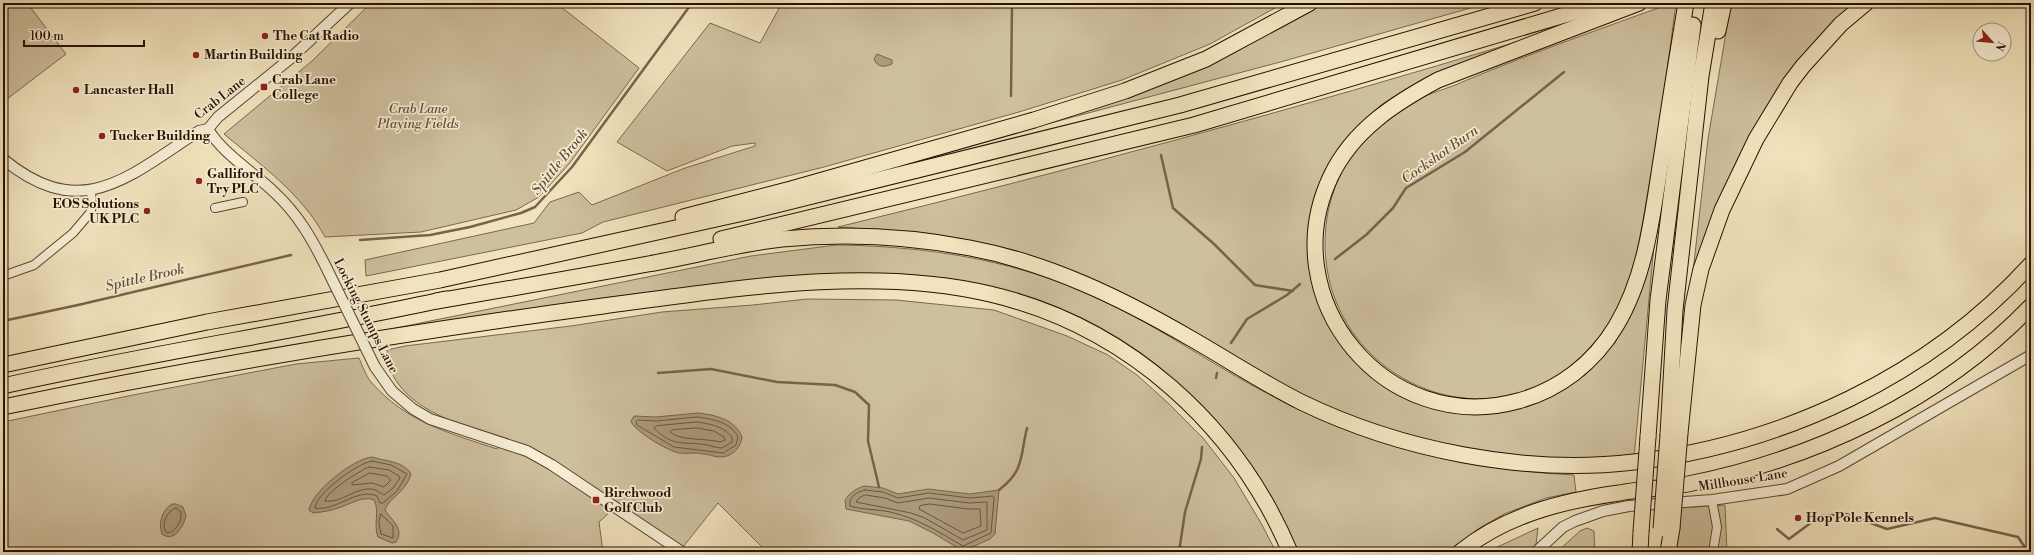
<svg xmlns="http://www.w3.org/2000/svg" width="2034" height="555" font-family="'Libre Bodoni',serif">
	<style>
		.green { fill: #cebf9d; stroke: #7a684f }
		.water { fill: #ac9b7d; stroke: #76634b }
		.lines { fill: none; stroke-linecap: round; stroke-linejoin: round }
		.shore { stroke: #69563f; stroke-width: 1 }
		.stream { stroke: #76634b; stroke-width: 2.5 }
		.minor-casing { stroke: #594530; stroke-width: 10 }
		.tertiary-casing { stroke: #594530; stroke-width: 12 }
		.motorway-casing { stroke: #261001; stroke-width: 17 }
		.minor { stroke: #f6edd4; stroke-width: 8 }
		.tertiary { stroke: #f6edd4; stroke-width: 10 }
		.motorway { stroke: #f1e3bd; stroke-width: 15 }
		.tertiary-bridge-casing { stroke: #594530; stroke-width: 12; stroke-linecap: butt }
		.motorway-bridge-casing { stroke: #261001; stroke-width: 17; stroke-linecap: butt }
		.tertiary-bridge { stroke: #f6edd4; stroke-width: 10 }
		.motorway-bridge { stroke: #f1e3bd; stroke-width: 15 }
		.poi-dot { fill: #8f2418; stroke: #f6edd4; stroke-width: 1.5 }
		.labels { text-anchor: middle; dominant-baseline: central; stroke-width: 3.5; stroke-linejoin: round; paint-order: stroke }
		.poi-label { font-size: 13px; font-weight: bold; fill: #261001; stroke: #f6edd4; text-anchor: start }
		.street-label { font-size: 13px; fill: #261001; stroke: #f6edd4 }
		.park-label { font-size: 13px; font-style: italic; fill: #614d38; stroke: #f6edd4 }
		.water-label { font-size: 14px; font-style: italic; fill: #624f39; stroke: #f6edd4 }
	</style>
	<rect width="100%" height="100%" fill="#f1e3bd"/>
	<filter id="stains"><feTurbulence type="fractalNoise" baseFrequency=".005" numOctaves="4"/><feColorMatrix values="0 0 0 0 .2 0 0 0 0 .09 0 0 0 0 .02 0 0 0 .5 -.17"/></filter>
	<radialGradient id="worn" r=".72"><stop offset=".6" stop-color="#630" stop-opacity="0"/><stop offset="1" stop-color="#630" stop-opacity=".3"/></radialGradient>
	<g class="green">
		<polygon points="3,3 27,3 66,54 3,102"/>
		<path d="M371 3H556L639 68 569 164 539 197 516 210 421 232 325 237C302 194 261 165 224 134L312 61Z"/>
		<polygon points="782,3 1284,3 1210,44 1122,80 1019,112 824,167 603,222 582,233 366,276 365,260 534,223 550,202 579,192 592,205 685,168 755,146 755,143 732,146 667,171 617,142 710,23 760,43"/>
		<polygon points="1323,3 1488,3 1284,61 1013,133 1288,23"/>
		<path d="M1672 3H1676C1668 64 1660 125 1649 185 1641 230 1636 276 1614 316 1608 327 1600 336 1592 345 1489 464 1304 370 1327 218 1332 186 1348 152 1373 130 1383 120 1409 103 1422 97 1437 91 1452 87 1467 80 1534 52 1603 28 1672 3Z"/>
		<polygon points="1731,3 1858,3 1778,94 1690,298 1708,139"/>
		<path d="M1523 40 1406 89 1381 105 1350 135 1314 214 1334 328 1434 407 1548 397 1585 375 1614 344 1630 317 1641 290 1655 235 1634 458 1608 461 1498 456 1394 434 1291 391 1141 305 895 231 838 227C1068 171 1296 109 1523 40Z"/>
		<path d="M836 245C914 246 991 256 1064 284 1130 308 1187 349 1248 383 1348 439 1459 470 1574 475L1576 492 1546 498 1504 514 1478 529 1450 552H1296L1242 452 1210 416 1074 319 892 277 371 333 751 256Z"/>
		<path d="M807 299 896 300 994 310 1067 336 1108 355 1137 375 1168 403 1203 438 1234 478 1261 523 1276 552H767L718 503 683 547 618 505 599 522 603 552H3V422L128 396 296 364 359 358C362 365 366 376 371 382 406 422 449 433 497 449L505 439C465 426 407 412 390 369 387 363 388 356 387 350L405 346 571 326 662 312 753 305Z"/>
		<polygon points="1725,505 1727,552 1674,552 1679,508"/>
		<polygon points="1538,528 1535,552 1488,552 1489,551"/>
		<polygon points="1587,528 1594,531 1595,552 1557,552 1580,531"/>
	</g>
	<g class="water">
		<path d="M877 54 892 60V64C885 67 877 68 874 59Z"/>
		<path d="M698 413C715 415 735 419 742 437 741 448 731 458 719 457 714 457 709 454 704 454 696 452 687 454 679 453 668 451 634 431 631 421L634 416 656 417Z"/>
		<path d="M372 457C384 461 404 461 411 474 406 493 388 498 385 510 391 520 405 528 396 542L392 543 378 537C373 525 380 511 374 500 363 495 349 505 338 508 330 511 322 512 313 513L309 510C312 491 353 459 372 457Z"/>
		<path d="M864 486 883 488 898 494 928 489 970 494 999 490 995 534 990 539 963 551 933 533 909 521 846 509 845 500C850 492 856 489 864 486Z"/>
		<path d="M172 504H176L183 507 186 516C183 527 174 543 162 534 158 523 162 510 172 504Z"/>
	</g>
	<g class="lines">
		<g class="shore">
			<path d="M697 417C712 419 731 422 738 437L736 445 723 453 674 447 637 425 636 422 638 420 656 421Z"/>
			<path d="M697 422C711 424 723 426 732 437V442L722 448C717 448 712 446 707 445 685 441 673 448 654 428L656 426Z"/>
			<path d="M697 428 714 431 724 437 725 440 720 442C705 438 680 441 670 432L672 430Z"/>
			<path d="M372 461 391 465 407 474 397 491 383 503H380L377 496C358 487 335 512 315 508 316 493 358 463 372 461Z"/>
			<path d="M369 467 389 470 399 476 400 478 393 488 384 495C380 493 377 490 372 489 356 487 340 504 325 501 326 492 359 471 369 467Z"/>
			<polygon points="370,473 387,476 391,480 384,487 372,483 352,485 352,483"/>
			<path d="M865 490 883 492 898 498 929 493 970 498 993 496 994 498 991 533 963 546C939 532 917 518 890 512 877 509 863 510 850 506 848 497 857 492 865 490Z"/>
			<polygon points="866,495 885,498 898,503 929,498 969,503 987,502 987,530 963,540 925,518 911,513 856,502 860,497"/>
			<polygon points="930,504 968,509 980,509 981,526 963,533 919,509 920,506"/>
			<path d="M176 508 181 512C182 521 176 532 167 533 160 526 167 510 176 508Z"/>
			<polygon points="381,514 393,526 393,538 381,534 379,523"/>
		</g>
		<g class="stream">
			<polyline points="1011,96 1012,3"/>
			<polyline points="1161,155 1173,208 1214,244 1255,285 1293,291"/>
			<polyline points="360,240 430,235 470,227 521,213 535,207 572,167 692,3"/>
			<polyline points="1335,259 1366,235 1393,208 1406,188 1465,152 1564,72"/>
			<polyline points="3,321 78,305 291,255"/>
			<polyline points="1231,343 1247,319 1287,295 1300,284"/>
			<polyline points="658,373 711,369 777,382 835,385 855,392 869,405 868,441 879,487"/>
			<polyline points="1216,378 1217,373"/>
			<path d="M999 490C1025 470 1020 456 1027 428"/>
			<polyline points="1777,529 1789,539 1820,516 1846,514 1887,529 1935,518 2018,537 2028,552"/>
			<polyline points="1179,552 1185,512 1201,459 1202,447"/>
		</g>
		<defs>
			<g id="minor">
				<polyline points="215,208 243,202"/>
				<polyline points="3,276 34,265 73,233 90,213 92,207 91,190"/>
				<polyline points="1712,500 1717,527 1713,552"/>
			</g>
			<g id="tertiary">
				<path d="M208 129C223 154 253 172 274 192 298 214 312 239 326 267"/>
				<path d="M3 159C82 224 129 176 199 131L208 129 218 117 291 58 350 3"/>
				<polyline points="375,367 392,391 413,409 430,419 527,451 552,465 682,552"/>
				<polyline points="1536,552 1563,527 1575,521 1603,511 1629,506 1712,500 1787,489 1839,466 2031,355"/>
			</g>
			<g id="motorway">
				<path d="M1639 3 1438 80C1395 103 1353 130 1331 176 1272 299 1386 437 1518 401 1559 390 1594 363 1616 326 1648 273 1653 208 1663 148 1670 99 1678 51 1686 3"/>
				<polyline points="1718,31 1724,3"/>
				<polyline points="683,217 791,189 1034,120 1125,91 1206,59 1310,3"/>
				<polyline points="721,239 1194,125 1605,3"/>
				<path d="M437 301C507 289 578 277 648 264 693 256 737 244 782 239 845 233 908 236 970 248 1049 263 1121 298 1190 338 1227 359 1263 383 1301 402 1400 450 1524 475 1634 462 1784 444 1929 376 2031 264"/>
				<polyline points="3,365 207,322 440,280 748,212 1180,105 1535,3"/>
				<path d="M3 386C150 353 299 331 446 299"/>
				<path d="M3 407C202 366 402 333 603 306 726 290 868 265 990 294 1126 326 1236 424 1290 552"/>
				<polyline points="1680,433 1693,305 1701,269 1722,210 1756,139 1790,83 1803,66 1841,24 1866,3"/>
				<polyline points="1668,435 1675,310 1701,76 1713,3"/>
				<polyline points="1648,437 1658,300 1693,25"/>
				<path d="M1460 552C1506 515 1562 501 1619 493 1642 489 1666 488 1688 484 1814 459 1941 400 2031 306"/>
				<polyline points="1640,552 1641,532"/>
				<polyline points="1668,552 1672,528"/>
			</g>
		</defs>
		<use href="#minor" class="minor-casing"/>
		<use href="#tertiary" class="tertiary-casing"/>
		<use href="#motorway" class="motorway-casing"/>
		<use href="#minor" class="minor"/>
		<use href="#tertiary" class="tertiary"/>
		<use href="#motorway" class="motorway"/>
		<defs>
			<polyline id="tertiary-bridge" points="326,267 375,367"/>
			<g id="motorway-bridge">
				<polyline points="1672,528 1680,433"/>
				<polyline points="1661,529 1668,435"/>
				<polyline points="1641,532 1648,437"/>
			</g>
		</defs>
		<use href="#tertiary-bridge" class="tertiary-bridge-casing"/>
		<use href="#motorway-bridge" class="motorway-bridge-casing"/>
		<use href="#tertiary-bridge" class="tertiary-bridge"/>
		<use href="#motorway-bridge" class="motorway-bridge"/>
	</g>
	<g class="poi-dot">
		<circle cx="265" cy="36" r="4"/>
		<circle cx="196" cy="55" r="4"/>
		<rect x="260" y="83" width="8" height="8" rx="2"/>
		<circle cx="76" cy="90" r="4"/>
		<circle cx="102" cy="136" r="4"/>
		<circle cx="199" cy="181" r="4"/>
		<circle cx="147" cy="211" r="4"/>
		<rect x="592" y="496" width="8" height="8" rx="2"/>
		<circle cx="1798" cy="518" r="4"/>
	</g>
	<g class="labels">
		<g class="poi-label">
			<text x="273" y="36">The Cat Radio</text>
			<text x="204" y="55">Martin Building</text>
			<text x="272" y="80">Crab Lane<tspan x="272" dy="15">College</tspan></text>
			<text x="84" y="90">Lancaster Hall</text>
			<text x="110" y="136">Tucker Building</text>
			<text x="207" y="174">Galliford<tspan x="207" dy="15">Try PLC</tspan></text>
			<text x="139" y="204" text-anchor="end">EOS Solutions<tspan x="139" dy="15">UK PLC</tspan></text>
			<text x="604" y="493">Birchwood<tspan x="604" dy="15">Golf Club</tspan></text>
			<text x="1806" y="518">Hop Pole Kennels</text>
		</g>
		<g class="street-label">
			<text transform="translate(220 98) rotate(-38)">Crab Lane</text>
			<text transform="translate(366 316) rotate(63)">Locking Stumps Lane</text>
			<text transform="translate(1743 480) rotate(-9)">Millhouse Lane</text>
		</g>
		<g class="park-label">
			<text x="418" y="109">Crab Lane<tspan x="418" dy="15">Playing Fields</tspan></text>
		</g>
		<g class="water-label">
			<text transform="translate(1440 155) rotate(-35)">Cockshot Burn</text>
			<text transform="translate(560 162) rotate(-51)">Spittle Brook</text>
			<text transform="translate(145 278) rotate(-13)">Spittle Brook</text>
		</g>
	</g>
	<rect width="2034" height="555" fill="none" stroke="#f1e3bd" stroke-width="16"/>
	<rect x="4" y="4" width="2026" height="547" fill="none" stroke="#261001" stroke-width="2"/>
	<rect x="8" y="8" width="2018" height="539" fill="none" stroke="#261001"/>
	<g transform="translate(1992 42) rotate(117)"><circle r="19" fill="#f6edd4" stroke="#a39580"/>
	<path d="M0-3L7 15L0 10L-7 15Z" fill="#8f2418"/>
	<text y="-6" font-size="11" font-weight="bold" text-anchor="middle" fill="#261001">N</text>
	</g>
	<path d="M24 40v6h120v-6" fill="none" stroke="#261001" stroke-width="2"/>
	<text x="30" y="40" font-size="12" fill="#261001" stroke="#f6edd4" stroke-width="3" paint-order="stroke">100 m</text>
	<rect width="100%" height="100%" filter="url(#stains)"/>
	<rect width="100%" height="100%" fill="url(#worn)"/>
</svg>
